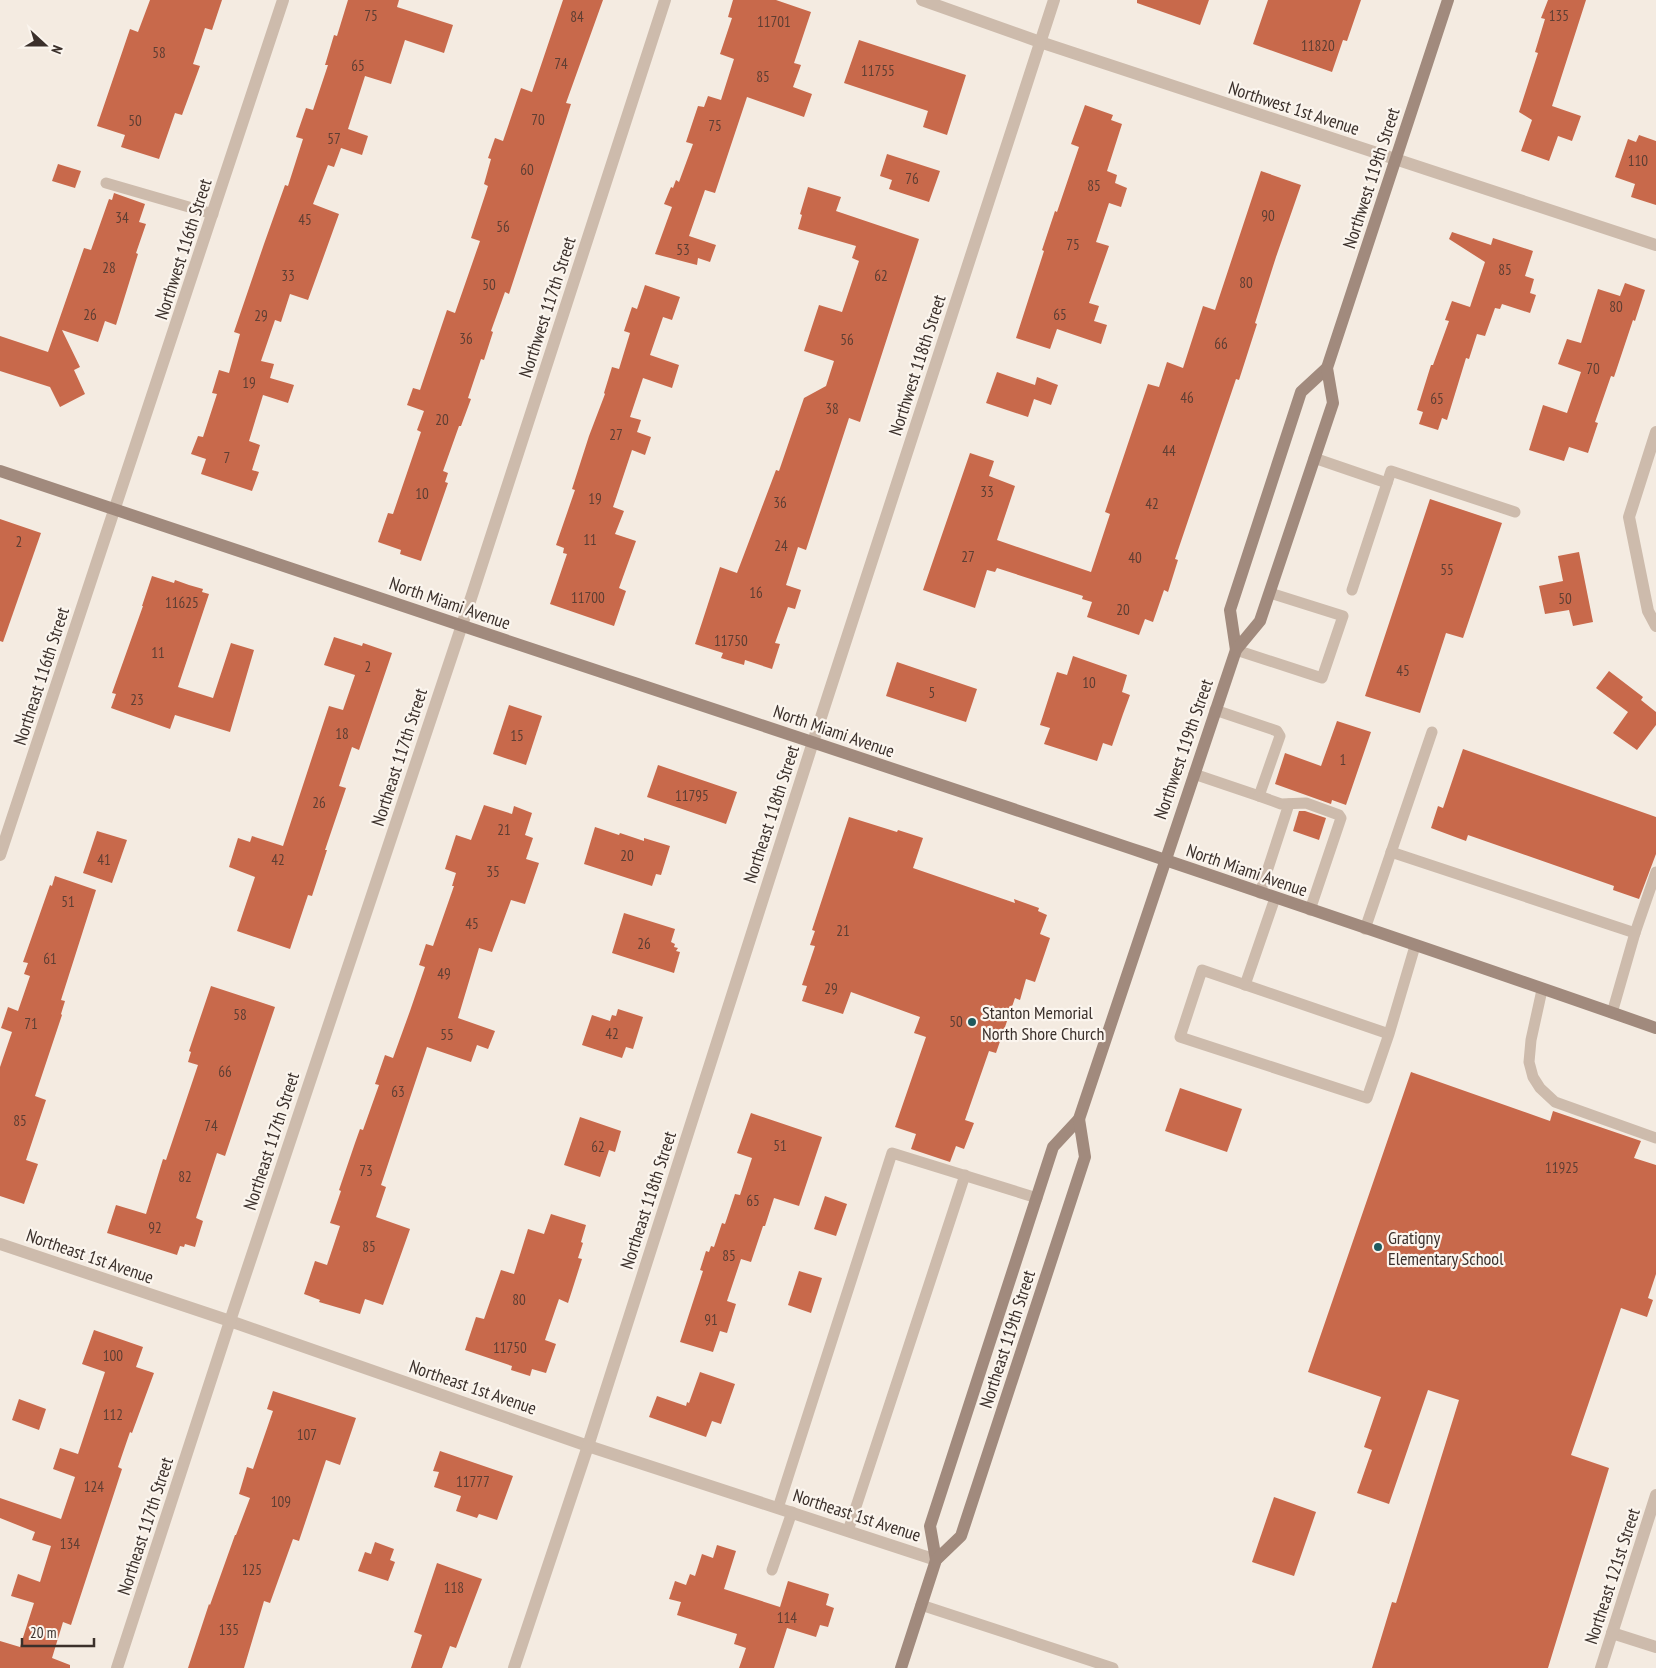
<svg xmlns="http://www.w3.org/2000/svg" width="1656" height="1668" font-family="'PT Sans Narrow',sans-serif">
	<style>
		.building { fill: #c8694b }
		.lines { fill: none; stroke-linecap: round; stroke-linejoin: round }
		.lane { stroke: #cdbbac; stroke-width: 11 }
		.street { stroke: #cdbbac; stroke-width: 12 }
		.secondary { stroke: #a18a7d; stroke-width: 12 }
		.poi-dot { fill: #1f5a5e; stroke: #fbf5ee; stroke-width: 2 }
		.labels { text-anchor: middle; dominant-baseline: central; stroke-width: 4.5; stroke-linejoin: round; paint-order: stroke }
		.number-label { font-size: 15px; fill: #5e3e33 }
		.street-label { font-size: 18px; fill: #3b302b; stroke: #fbf5ee }
		.poi-label { font-size: 18px; fill: #3b302b; stroke: #fbf5ee; text-anchor: start }
	</style>
	<rect width="100%" height="100%" fill="#f4ebe1"/>
	<g class="building">
		<polygon points="150,0 222,0 212,30 205,28 193,64 200,66 182,115 175,113 159,159 121,147 125,135 97,126 130,29 138,32"/>
		<polygon points="348,0 399,0 397,7 453,25 444,53 405,40 391,84 365,76 348,129 368,136 362,155 341,148 334,167 328,165 313,204 339,214 308,300 290,294 281,322 275,320 261,361 274,364 270,378 294,385 288,403 263,395 249,441 260,445 252,470 259,472 252,491 201,474 206,459 191,454 198,436 203,437 217,394 212,393 219,370 229,373 240,334 234,332 264,244 285,185 288,186 303,139 296,137 306,108 313,110 328,65 325,65 334,35 337,36"/>
		<polygon points="563,0 603,0 566,103 571,104 509,294 505,292 491,331 493,332 484,360 481,359 468,398 471,399 461,426 459,426 443,471 448,473 445,482 448,483 421,561 400,554 401,550 378,542 388,513 393,514 421,432 417,430 424,411 407,405 413,388 420,390 447,310 455,313 480,241 471,238 488,186 484,184 491,159 488,158 495,138 503,141 521,88 532,92"/>
		<polygon points="733,0 776,0 811,12 794,63 801,65 793,87 812,94 804,117 747,97 715,193 705,190 689,236 716,245 710,262 698,258 697,265 655,254 672,207 664,204 671,187 673,188 676,180 679,182 693,144 686,142 698,106 704,107 708,96 721,100 734,59 720,54 732,18 728,17"/>
		<polygon points="1137,0 1209,0 1200,25 1137,3"/>
		<polygon points="1268,0 1361,0 1347,41 1343,40 1332,72 1253,44"/>
		<polygon points="1548,0 1586,0 1552,106 1581,116 1572,141 1558,136 1549,161 1521,151 1532,120 1519,112 1538,53 1535,52 1545,19 1541,18"/>
		<polygon points="859,40 966,75 947,135 923,127 928,111 844,83"/>
		<polygon points="1085,105 1113,115 1111,120 1122,124 1107,171 1117,175 1115,183 1127,188 1121,207 1109,203 1096,242 1109,246 1089,303 1099,306 1094,321 1107,325 1101,344 1057,329 1050,349 1016,338 1044,251 1042,250 1055,211 1057,212 1079,147 1071,144"/>
		<polygon points="1639,135 1656,141 1656,205 1631,197 1635,184 1615,177 1628,139 1636,142"/>
		<polygon points="887,154 940,171 929,202 889,189 892,180 880,176"/>
		<polygon points="58,164 81,171 75,188 52,181"/>
		<polygon points="1261,171 1301,185 1276,257 1255,323 1257,324 1239,380 1236,379 1175,559 1178,560 1168,592 1164,590 1153,622 1145,619 1139,635 1087,617 1092,602 1082,599 1083,596 997,568 995,572 987,570 975,608 923,590 970,453 994,461 989,476 1015,486 997,540 1091,572 1110,514 1105,512 1148,384 1159,387 1167,362 1183,368 1203,306 1215,310"/>
		<polygon points="808,187 841,197 836,211 919,239 860,422 849,418 806,550 798,547 786,585 801,590 795,609 788,607 775,643 780,644 772,669 745,660 744,665 721,658 723,653 695,644 720,567 737,573 776,470 779,471 804,398 826,386 834,361 804,351 819,305 842,312 859,261 852,258 856,246 798,229 802,215 800,214"/>
		<polygon points="114,193 145,204 139,222 146,224 136,253 138,254 116,325 105,321 98,342 62,330 80,367 74,370 85,394 60,407 50,387 0,371 0,336 48,352 84,248 91,250 109,199 112,200"/>
		<polygon points="1452,232 1491,245 1493,238 1533,251 1525,276 1534,279 1530,293 1536,295 1530,313 1502,304 1500,309 1495,308 1485,336 1477,334 1469,359 1466,358 1447,420 1442,418 1438,430 1419,424 1423,412 1417,410 1431,365 1433,365 1449,321 1445,320 1452,301 1470,307 1485,262 1449,239"/>
		<polygon points="1625,283 1645,290 1635,321 1633,320 1614,377 1611,376 1595,422 1598,423 1588,453 1569,447 1564,461 1529,450 1543,405 1567,413 1581,372 1558,364 1567,339 1581,343 1598,289 1620,296"/>
		<polygon points="645,285 680,297 672,320 663,317 650,355 679,365 672,388 643,378 630,417 641,420 637,432 651,437 645,455 632,450 613,507 624,511 615,534 636,541 619,588 626,591 614,626 550,604 567,554 563,553 564,548 556,545 575,490 572,489 589,436 605,394 604,393 612,367 619,369 630,333 624,331 632,307 637,309"/>
		<polygon points="997,372 1035,385 1037,377 1058,385 1051,405 1034,399 1028,417 986,403"/>
		<polygon points="1430,499 1502,523 1463,638 1446,633 1420,713 1365,696"/>
		<polygon points="0,519 41,533 3,642 0,641"/>
		<polygon points="1579,552 1593,622 1573,626 1569,610 1545,614 1539,586 1563,581 1558,556"/>
		<polygon points="152,576 174,583 175,580 189,585 203,589 202,592 209,594 178,687 213,698 231,643 254,650 230,732 175,715 170,729 111,708 116,694 112,693 143,606 142,606"/>
		<polygon points="334,637 362,646 363,643 392,653 359,750 352,747 339,786 346,788 325,850 327,850 312,896 308,895 290,949 237,931 255,877 229,867 238,838 250,842 252,836 283,846 329,706 343,710 355,675 324,665"/>
		<polygon points="1073,656 1127,675 1122,692 1130,695 1123,714 1112,746 1103,743 1097,761 1044,744 1050,728 1040,725 1057,672 1067,675"/>
		<polygon points="897,662 977,689 966,722 886,696"/>
		<polygon points="1609,671 1643,697 1641,700 1656,712 1656,725 1637,750 1613,733 1628,712 1596,688"/>
		<polygon points="509,705 542,716 526,765 493,754"/>
		<polygon points="1337,721 1371,732 1346,805 1332,800 1331,804 1275,784 1285,753 1321,766"/>
		<polygon points="1463,749 1656,817 1656,854 1639,899 1613,890 1614,886 1468,835 1466,841 1431,828 1438,806 1443,808"/>
		<polygon points="658,765 737,792 726,824 647,797"/>
		<polygon points="484,805 512,814 514,806 532,813 525,835 533,838 526,859 539,863 525,904 511,900 492,952 479,948 458,1018 495,1031 488,1049 477,1045 471,1062 427,1047 381,1185 386,1187 376,1217 410,1229 383,1305 365,1299 360,1314 319,1302 320,1300 304,1294 315,1261 327,1265 340,1226 330,1223 341,1191 339,1190 355,1143 360,1129 363,1130 379,1085 375,1084 385,1055 393,1058 410,1011 425,967 419,965 426,944 433,946 454,886 452,886 456,873 445,869 456,835 471,840"/>
		<polygon points="1299,811 1305,811 1326,818 1319,840 1293,831"/>
		<polygon points="849,817 897,832 898,830 923,838 913,868 1015,903 1014,899 1039,908 1038,911 1047,915 1040,934 1050,938 1035,982 1026,979 1020,1000 1015,998 996,1053 989,1051 965,1120 974,1123 964,1149 956,1146 950,1162 911,1149 916,1134 895,1127 926,1037 914,1033 920,1017 851,992 843,1014 802,1001 807,986 802,985 815,946 810,945 815,931 812,930"/>
		<polygon points="595,827 619,835 620,833 644,841 644,838 670,846 661,875 656,874 652,886 584,864"/>
		<polygon points="97,831 127,840 112,883 83,873"/>
		<polygon points="55,876 96,890 61,1000 65,1001 61,1014 62,1015 35,1096 46,1100 26,1160 38,1164 24,1204 0,1196 0,1067 12,1032 1,1028 8,1007 18,1011 30,976 24,974 28,963 23,962 50,885 52,886"/>
		<polygon points="624,913 675,929 671,942 675,944 674,947 678,948 676,951 680,952 674,973 612,953"/>
		<polygon points="211,986 275,1007 225,1156 217,1153 196,1218 203,1221 195,1247 185,1244 184,1247 180,1246 177,1255 107,1233 116,1205 146,1214 163,1159 166,1160 198,1065 188,1062 191,1052 189,1051"/>
		<polygon points="618,1009 643,1017 633,1049 626,1047 622,1058 582,1045 592,1015 610,1021 612,1015 616,1016"/>
		<polygon points="1411,1072 1550,1121 1553,1111 1641,1141 1634,1158 1656,1165 1656,1274 1648,1298 1653,1300 1647,1317 1621,1308 1571,1455 1609,1468 1548,1668 1372,1668 1392,1602 1396,1603 1459,1400 1428,1390 1389,1504 1357,1493 1372,1450 1364,1447 1381,1397 1308,1372"/>
		<polygon points="1180,1088 1242,1109 1227,1152 1165,1131"/>
		<polygon points="751,1113 822,1137 799,1206 774,1198 765,1226 763,1226 751,1262 741,1259 727,1301 736,1304 727,1333 720,1331 713,1352 680,1342 703,1271 700,1270 706,1251 709,1252 711,1246 714,1247 722,1223 725,1224 735,1194 740,1195 752,1158 737,1153"/>
		<polygon points="580,1117 621,1131 615,1152 609,1150 600,1177 564,1165"/>
		<polygon points="825,1196 847,1204 836,1236 814,1229"/>
		<polygon points="551,1214 586,1225 581,1242 583,1243 578,1258 582,1259 568,1303 559,1299 545,1340 556,1344 546,1373 532,1369 530,1376 511,1370 512,1366 465,1350 476,1317 484,1319 501,1270 514,1274 528,1229 544,1234"/>
		<polygon points="799,1271 822,1278 811,1313 788,1305"/>
		<polygon points="94,1330 143,1347 136,1367 154,1373 132,1433 130,1432 118,1467 122,1469 71,1625 63,1622 52,1658 70,1665 70,1668 0,1668 0,1641 20,1647 34,1603 11,1596 18,1574 40,1582 51,1546 32,1540 35,1532 0,1518 0,1498 61,1519 75,1477 53,1469 60,1448 78,1454 105,1372 82,1364"/>
		<polygon points="700,1372 735,1384 721,1424 712,1421 706,1437 649,1417 657,1396 686,1406 687,1402 689,1403"/>
		<polygon points="273,1391 356,1418 340,1465 326,1460 299,1541 293,1539 270,1603 264,1601 244,1668 188,1668 209,1604 210,1605 235,1535 236,1535 250,1498 239,1494 247,1467 253,1469 273,1411 267,1409"/>
		<polygon points="19,1399 46,1409 39,1430 12,1420"/>
		<polygon points="440,1451 513,1476 497,1520 479,1514 477,1518 456,1511 461,1496 434,1487 439,1472 433,1471"/>
		<polygon points="1274,1497 1316,1512 1294,1576 1252,1562"/>
		<polygon points="375,1542 394,1549 390,1560 395,1562 388,1581 358,1571 365,1552 371,1554"/>
		<polygon points="717,1545 736,1551 724,1589 780,1607 788,1581 829,1594 826,1605 834,1608 828,1627 820,1625 816,1637 787,1628 774,1668 739,1668 746,1648 734,1644 737,1634 677,1615 681,1602 669,1599 675,1581 686,1585 690,1574 695,1576 702,1554 713,1558"/>
		<polygon points="437,1563 482,1579 456,1648 450,1646 442,1668 411,1668 422,1635 414,1632"/>
	</g>
	<g class="lines">
		<g class="lane">
			<polyline points="106,183 213,214"/>
			<polyline points="1314,458 1387,483"/>
			<polyline points="1352,590 1391,471 1515,512"/>
			<polyline points="1236,650 1322,678 1343,616 1270,593"/>
			<polyline points="1194,774 1259,796 1280,736 1277,731 1215,710"/>
			<polyline points="1259,796 1281,804 1306,803 1339,815 1341,818 1310,910"/>
			<polyline points="1391,852 1635,933"/>
			<polyline points="1260,893 1289,804"/>
			<polyline points="1365,929 1432,732"/>
			<polyline points="1245,985 1275,898"/>
			<polyline points="1542,990 1531,1040 1529,1062 1533,1077 1540,1088 1555,1102 1656,1138"/>
			<polyline points="1612,1013 1635,933 1656,872"/>
			<polyline points="1389,1034 1202,970 1180,1037 1367,1098 1389,1034 1415,946"/>
			<polyline points="778,1508 892,1153 1037,1198"/>
			<polyline points="848,1531 965,1175"/>
			<polyline points="772,1570 792,1512"/>
			<polyline points="921,1605 1113,1668"/>
		</g>
		<g class="street">
			<polyline points="922,0 1040,42 1656,245"/>
			<polyline points="1656,432 1629,517 1648,611 1656,626"/>
			<polyline points="0,855 283,0"/>
			<polyline points="0,1244 230,1321 588,1446 936,1560"/>
			<polyline points="1612,1633 1656,1647"/>
			<polyline points="117,1668 230,1321 473,592 665,0"/>
			<polyline points="514,1668 588,1446 813,742 1054,0"/>
			<polyline points="1601,1668 1656,1495"/>
		</g>
		<g class="secondary">
			<path d="M0 471C156 522 311 576 466 627 863 759 1261 890 1656 1028"/>
			<polyline points="1236,650 1230,610 1301,392 1327,368"/>
			<polyline points="936,1560 930,1526 1053,1147 1079,1119 1236,650 1260,621 1333,403 1327,368 1448,0"/>
			<polyline points="901,1668 936,1560 961,1536 1085,1157 1079,1119"/>
		</g>
	</g>
	<g class="poi-dot">
		<circle cx="972" cy="1022" r="5"/>
		<circle cx="1378" cy="1247" r="5"/>
	</g>
	<g class="labels">
		<g class="number-label">
			<text x="371" y="15">75</text>
			<text x="1559" y="15">135</text>
			<text x="577" y="16">84</text>
			<text x="774" y="21">11701</text>
			<text x="1318" y="45">11820</text>
			<text x="159" y="52">58</text>
			<text x="561" y="63">74</text>
			<text x="358" y="65">65</text>
			<text x="878" y="70">11755</text>
			<text x="763" y="76">85</text>
			<text x="538" y="119">70</text>
			<text x="135" y="120">50</text>
			<text x="715" y="125">75</text>
			<text x="334" y="138">57</text>
			<text x="1638" y="160">110</text>
			<text x="527" y="169">60</text>
			<text x="912" y="178">76</text>
			<text x="1094" y="185">85</text>
			<text x="1268" y="215">90</text>
			<text x="122" y="217">34</text>
			<text x="305" y="219">45</text>
			<text x="503" y="226">56</text>
			<text x="1073" y="244">75</text>
			<text x="683" y="249">53</text>
			<text x="109" y="267">28</text>
			<text x="1505" y="269">85</text>
			<text x="288" y="275">33</text>
			<text x="881" y="275">62</text>
			<text x="1246" y="282">80</text>
			<text x="489" y="284">50</text>
			<text x="1616" y="306">80</text>
			<text x="90" y="314">26</text>
			<text x="1060" y="314">65</text>
			<text x="261" y="315">29</text>
			<text x="466" y="338">36</text>
			<text x="847" y="339">56</text>
			<text x="1221" y="343">66</text>
			<text x="1593" y="368">70</text>
			<text x="249" y="382">19</text>
			<text x="1187" y="397">46</text>
			<text x="1437" y="398">65</text>
			<text x="832" y="408">38</text>
			<text x="442" y="419">20</text>
			<text x="616" y="434">27</text>
			<text x="1169" y="450">44</text>
			<text x="227" y="457">7</text>
			<text x="987" y="491">33</text>
			<text x="422" y="493">10</text>
			<text x="595" y="498">19</text>
			<text x="780" y="502">36</text>
			<text x="1152" y="503">42</text>
			<text x="590" y="539">11</text>
			<text x="19" y="541">2</text>
			<text x="781" y="545">24</text>
			<text x="968" y="556">27</text>
			<text x="1135" y="557">40</text>
			<text x="1447" y="569">55</text>
			<text x="756" y="592">16</text>
			<text x="588" y="597">11700</text>
			<text x="1565" y="598">50</text>
			<text x="182" y="602">11625</text>
			<text x="1123" y="609">20</text>
			<text x="731" y="640">11750</text>
			<text x="158" y="652">11</text>
			<text x="368" y="666">2</text>
			<text x="1403" y="670">45</text>
			<text x="1089" y="682">10</text>
			<text x="932" y="692">5</text>
			<text x="137" y="699">23</text>
			<text x="342" y="733">18</text>
			<text x="517" y="735">15</text>
			<text x="1343" y="759">1</text>
			<text x="692" y="795">11795</text>
			<text x="319" y="802">26</text>
			<text x="504" y="829">21</text>
			<text x="627" y="855">20</text>
			<text x="104" y="859">41</text>
			<text x="278" y="859">42</text>
			<text x="493" y="871">35</text>
			<text x="68" y="901">51</text>
			<text x="472" y="923">45</text>
			<text x="843" y="930">21</text>
			<text x="644" y="943">26</text>
			<text x="50" y="958">61</text>
			<text x="444" y="973">49</text>
			<text x="831" y="988">29</text>
			<text x="240" y="1014">58</text>
			<text x="956" y="1021">50</text>
			<text x="31" y="1023">71</text>
			<text x="612" y="1033">42</text>
			<text x="447" y="1034">55</text>
			<text x="225" y="1071">66</text>
			<text x="398" y="1091">63</text>
			<text x="20" y="1120">85</text>
			<text x="211" y="1125">74</text>
			<text x="780" y="1145">51</text>
			<text x="598" y="1146">62</text>
			<text x="1562" y="1167">11925</text>
			<text x="366" y="1170">73</text>
			<text x="185" y="1176">82</text>
			<text x="753" y="1200">65</text>
			<text x="155" y="1227">92</text>
			<text x="369" y="1246">85</text>
			<text x="729" y="1255">85</text>
			<text x="519" y="1299">80</text>
			<text x="711" y="1319">91</text>
			<text x="510" y="1347">11750</text>
			<text x="113" y="1355">100</text>
			<text x="113" y="1414">112</text>
			<text x="307" y="1434">107</text>
			<text x="473" y="1481">11777</text>
			<text x="94" y="1486">124</text>
			<text x="281" y="1501">109</text>
			<text x="70" y="1543">134</text>
			<text x="252" y="1569">125</text>
			<text x="454" y="1587">118</text>
			<text x="787" y="1617">114</text>
			<text x="229" y="1629">135</text>
		</g>
		<g class="street-label">
			<text transform="translate(1294 108) rotate(18)">Northwest 1st Avenue</text>
			<text transform="translate(1371 178) rotate(-72)">Northwest 119th Street</text>
			<text transform="translate(183 249) rotate(-72)">Northwest 116th Street</text>
			<text transform="translate(547 307) rotate(-72)">Northwest 117th Street</text>
			<text transform="translate(917 365) rotate(-72)">Northwest 118th Street</text>
			<text transform="translate(450 603) rotate(19)">North Miami Avenue</text>
			<text transform="translate(41 676) rotate(-72)">Northeast 116th Street</text>
			<text transform="translate(834 731) rotate(19)">North Miami Avenue</text>
			<text transform="translate(1183 749) rotate(-71)">Northwest 119th Street</text>
			<text transform="translate(399 757) rotate(-72)">Northeast 117th Street</text>
			<text transform="translate(771 814) rotate(-72)">Northeast 118th Street</text>
			<text transform="translate(1247 870) rotate(19)">North Miami Avenue</text>
			<text transform="translate(271 1141) rotate(-72)">Northeast 117th Street</text>
			<text transform="translate(648 1200) rotate(-72)">Northeast 118th Street</text>
			<text transform="translate(90 1256) rotate(19)">Northeast 1st Avenue</text>
			<text transform="translate(1007 1339) rotate(-72)">Northeast 119th Street</text>
			<text transform="translate(473 1387) rotate(19)">Northeast 1st Avenue</text>
			<text transform="translate(857 1515) rotate(18)">Northeast 1st Avenue</text>
			<text transform="translate(145 1526) rotate(-72)">Northeast 117th Street</text>
			<text transform="translate(1612 1576) rotate(-72)">Northeast 121st Street</text>
		</g>
		<g class="poi-label">
			<text x="982" y="1012">Stanton Memorial<tspan x="982" dy="21">North Shore Church</tspan></text>
			<text x="1388" y="1237">Gratigny<tspan x="1388" dy="21">Elementary School</tspan></text>
		</g>
	</g>
	<g transform="translate(45 45) rotate(111)" stroke="#fbf5ee" stroke-width="4" paint-order="stroke">
	<path d="M0-4L9 19L0 12L-9 19Z" fill="#3b302b"/>
	<text y="-8" font-size="14" font-weight="bold" text-anchor="middle" fill="#3b302b">N</text>
	</g>
	<path d="M22 1638v8h72v-8" fill="none" stroke="#3b302b" stroke-width="2.5"/>
	<text x="30" y="1638" font-size="15" fill="#3b302b" stroke="#fbf5ee" stroke-width="4" paint-order="stroke">20 m</text>
</svg>
